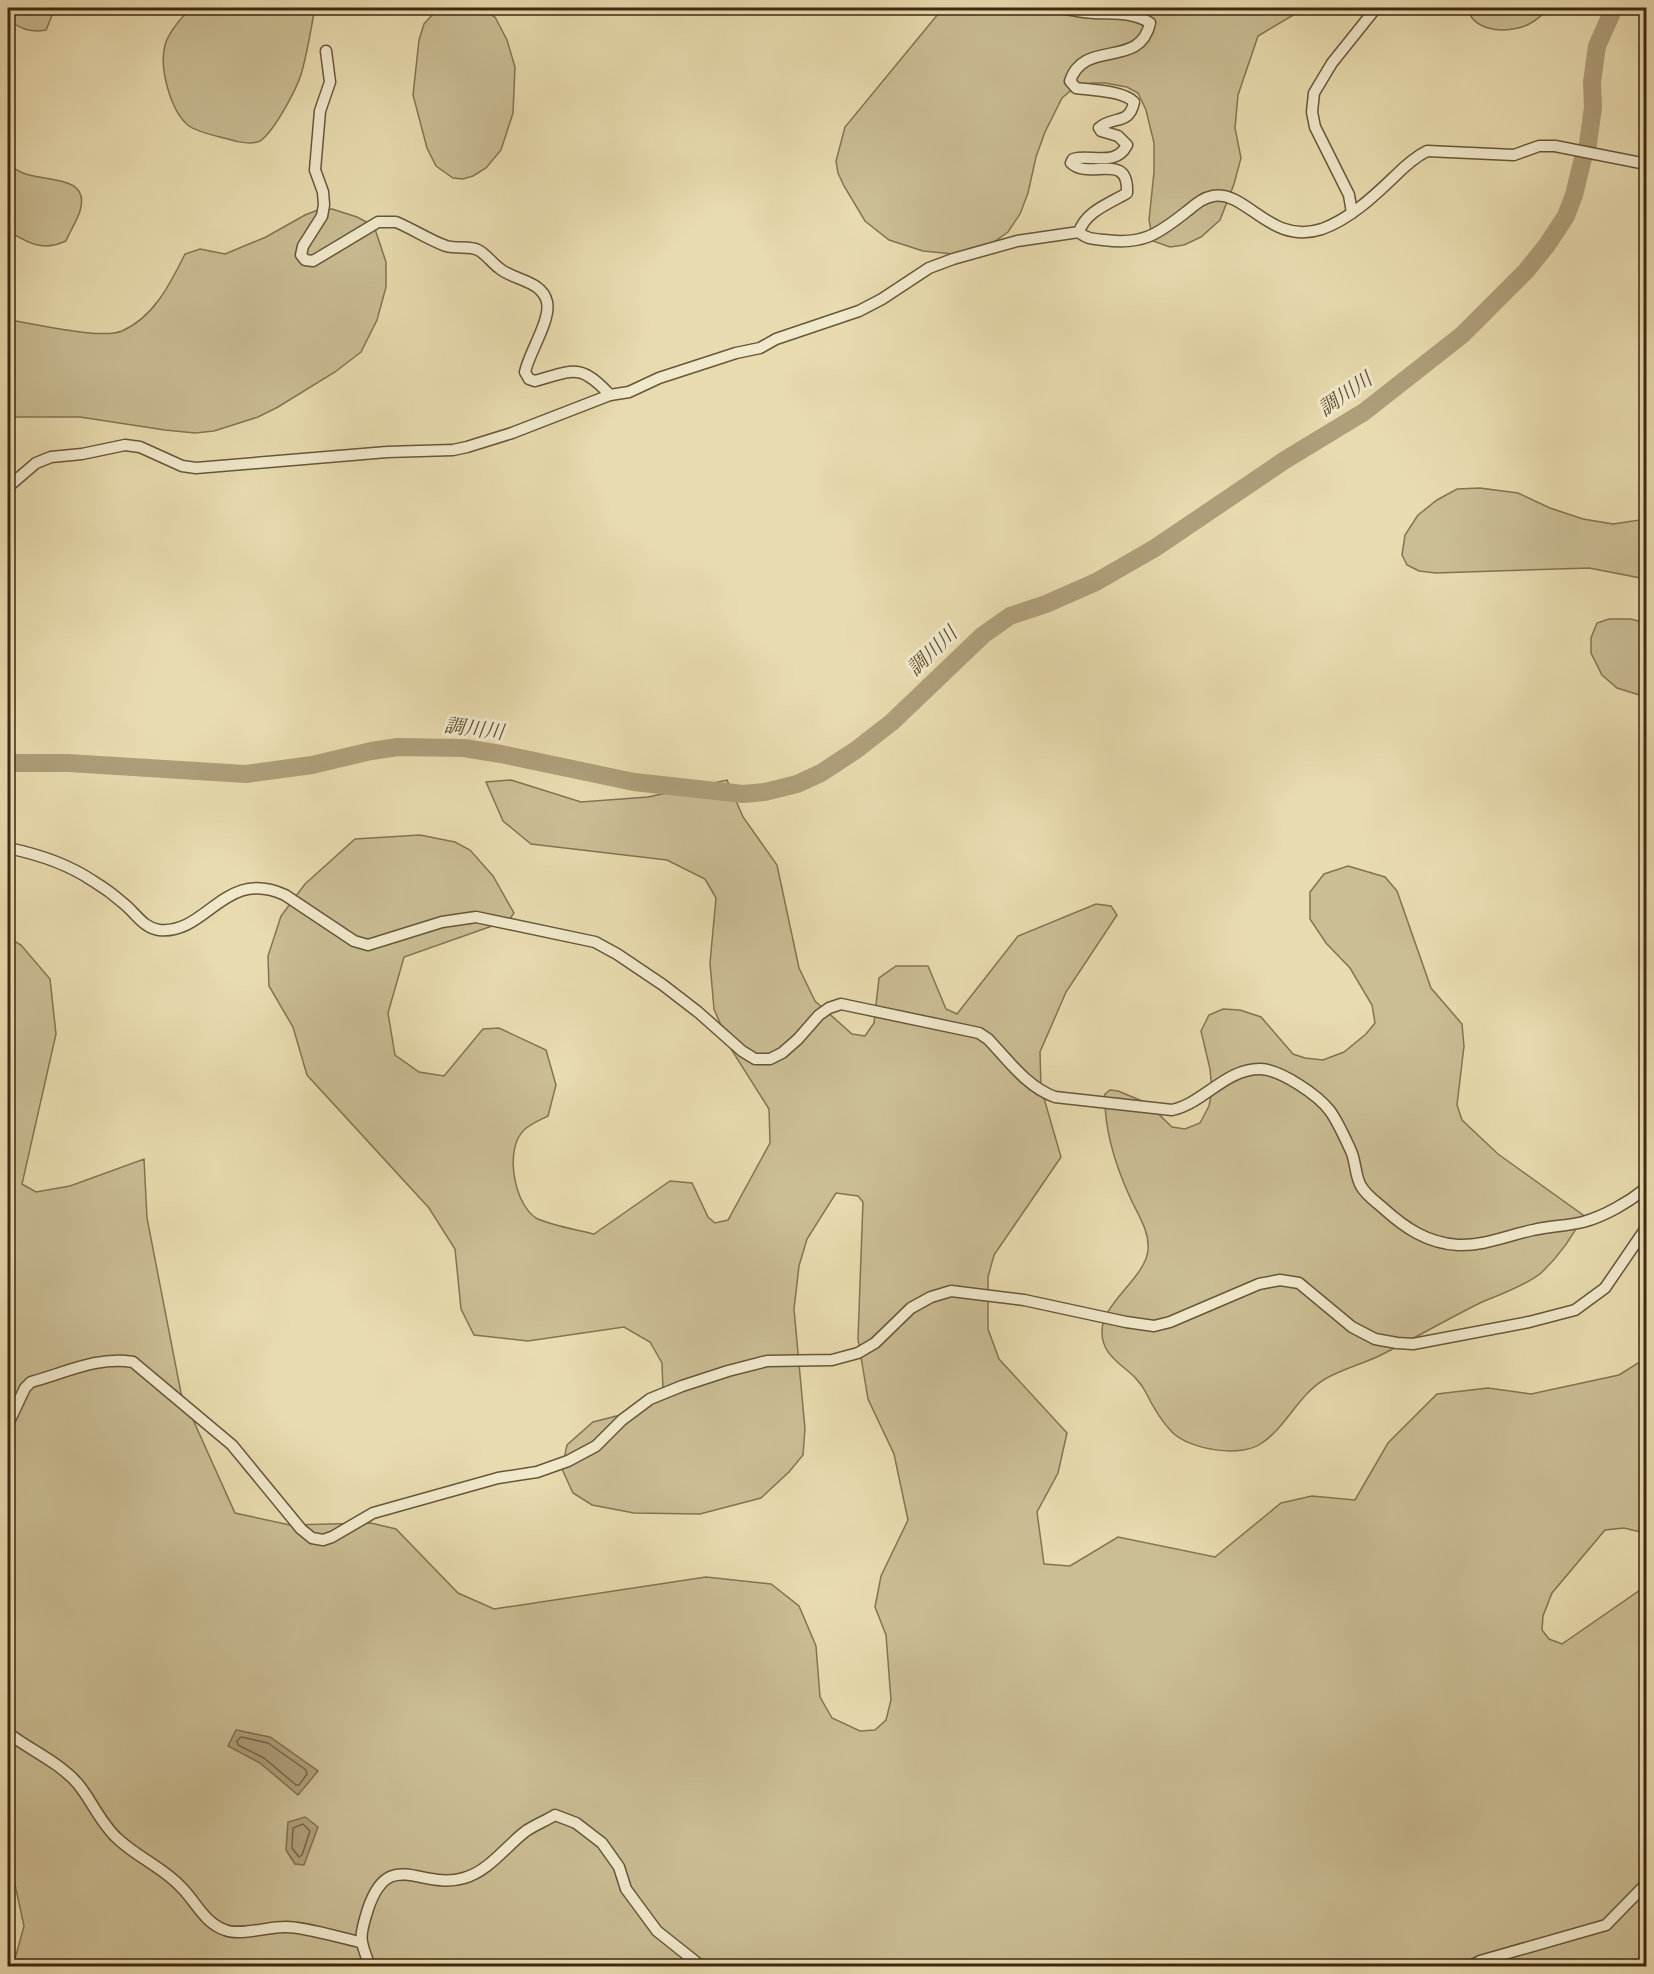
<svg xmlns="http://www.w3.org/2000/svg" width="1654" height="1974" font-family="'IM FELL English','Noto Serif JP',serif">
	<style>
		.green { fill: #cbbd94; stroke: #847353; stroke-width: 1.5 }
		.water { fill: #ae9e7a; stroke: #816f50; stroke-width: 1.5 }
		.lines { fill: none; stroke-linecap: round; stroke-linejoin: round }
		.shore { stroke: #766446; stroke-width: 1.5 }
		.river { stroke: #ae9e7a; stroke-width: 18 }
		.minor-casing { stroke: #685639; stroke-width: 13 }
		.minor { stroke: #f0e8cb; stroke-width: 10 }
		.labels { text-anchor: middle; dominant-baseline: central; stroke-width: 6; stroke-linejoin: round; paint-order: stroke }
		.water-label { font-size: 20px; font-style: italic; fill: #604c31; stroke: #f0e8cb }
	</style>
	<rect width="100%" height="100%" fill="#e8dbaf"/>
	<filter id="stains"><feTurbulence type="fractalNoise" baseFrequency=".00333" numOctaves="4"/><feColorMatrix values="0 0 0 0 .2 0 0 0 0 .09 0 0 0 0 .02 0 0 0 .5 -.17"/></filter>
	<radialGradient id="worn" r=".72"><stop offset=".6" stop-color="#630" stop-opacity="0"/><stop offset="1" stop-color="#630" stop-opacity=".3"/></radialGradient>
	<g class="green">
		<path d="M8 8H55L46 30C31 33 21 29 8 20Z"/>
		<path d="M191 8H315C311 28 308 50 302 71 298 87 274 132 260 141 252 145 237 142 228 139 217 136 199 133 189 126 170 111 159 67 165 45 169 31 181 18 191 8Z"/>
		<polygon points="446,8 478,8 495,17 507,40 515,67 513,113 501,150 486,168 473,176 463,179 453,178 436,166 427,148 413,95 419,40 424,24 435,12"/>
		<polygon points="943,8 1305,8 1258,36 1238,95 1235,128 1241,158 1234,184 1220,220 1201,237 1184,245 1170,247 1153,241 1149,220 1154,172 1154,143 1146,110 1138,93 1127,87 1105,83 1091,83 1074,88 1062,98 1045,132 1036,157 1028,193 1020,214 1008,232 984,249 953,254 923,251 889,240 865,221 844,186 838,173 836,161 845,127"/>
		<path d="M1467 8H1550C1541 16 1530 26 1518 28 1498 33 1473 29 1467 8Z"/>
		<path d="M8 163C12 167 18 171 23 173 43 182 91 174 80 211 77 221 70 231 66 241 41 252 29 243 8 231Z"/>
		<path d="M332 209 357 217 374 226 386 262V287L377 320 361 352 335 372 278 407 258 417 214 431 195 433 165 430 80 417H8V320C34 323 100 340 122 331 154 317 170 284 185 254L200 249 225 254 266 237 305 215 318 210Z"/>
		<polygon points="1480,488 1518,493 1550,508 1583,519 1613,524 1646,519 1646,579 1589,568 1436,573 1419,571 1407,565 1402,555 1405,535 1418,515 1437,500 1457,489"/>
		<polygon points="1609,619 1631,619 1646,623 1646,697 1617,688 1602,675 1591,653 1591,638 1597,623"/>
		<path d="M511 780 581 802 648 797 727 780 743 817 777 865 799 968 815 1001 852 1034 865 1036 874 1023 879 978 896 966H928L946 1009 957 1014 1018 936 1096 904 1111 906 1117 915 1066 992 1040 1052 1041 1088 1061 1157 994 1255 988 1277V1329L999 1359 1067 1433 1058 1473 1037 1512 1044 1564 1070 1566 1118 1537 1215 1557 1281 1503 1312 1496 1355 1500 1388 1443 1437 1394 1488 1388 1531 1394 1619 1375 1646 1358V1537L1645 1533 1624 1528 1605 1530 1552 1593 1543 1616 1542 1630 1549 1639 1562 1644 1640 1590 1646 1579V1966H10L15 1959 24 1926 8 1852V937L21 945 50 979 56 1034 22 1184 36 1192 70 1186 144 1159 147 1218 181 1393 235 1513 290 1525 371 1523 396 1529 458 1593 494 1609 706 1577 771 1584 799 1606 816 1646 820 1697 832 1718 860 1731 875 1730 886 1720 891 1700 886 1635 875 1607 881 1576 908 1520 894 1454 868 1399 858 1339 863 1202 858 1196 836 1193 807 1239 799 1266 794 1309 805 1429 803 1455 789 1472 761 1498 700 1514 634 1513 592 1505 573 1493 562 1469 567 1445 593 1422 644 1409 663 1391 662 1363 650 1342 624 1327 528 1341 474 1335 461 1309 455 1249 429 1208 307 1075 293 1027 269 986 268 956 281 916 305 884 355 839 420 835 455 842 470 850 493 876 514 913 509 920 404 957 388 1013 395 1055 419 1072 444 1076 483 1029 499 1028 546 1050 556 1085 548 1116C540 1120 530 1124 524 1130 504 1149 514 1204 536 1218 546 1224 582 1231 594 1234L670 1181 692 1183 708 1217 715 1223 728 1220 770 1143 769 1109 731 1049 714 1009 710 963 716 898 705 879 667 860 531 844 503 821 486 782Z"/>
		<path d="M1348 866 1385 877 1397 891 1431 988 1462 1024 1464 1046 1457 1105 1462 1120 1498 1154 1583 1215C1573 1237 1559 1256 1541 1273 1529 1284 1496 1296 1480 1303 1446 1320 1413 1339 1379 1356 1362 1364 1342 1369 1325 1379 1298 1395 1287 1426 1262 1443 1241 1458 1190 1450 1172 1432 1161 1421 1152 1405 1145 1391 1133 1367 1101 1361 1102 1331 1102 1303 1146 1277 1148 1250 1150 1230 1136 1212 1129 1195 1115 1164 1104 1128 1105 1094L1110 1090 1118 1091 1147 1103 1172 1127 1185 1129 1200 1123 1209 1106 1212 1091 1210 1069 1201 1031 1209 1015 1223 1009 1240 1010 1261 1017 1293 1054 1305 1058 1323 1060 1344 1052 1366 1034 1375 1023 1372 1005 1350 968 1326 943 1310 919V892L1324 874Z"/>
	</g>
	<g class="water">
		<polygon points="236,1730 270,1737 318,1771 298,1795 260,1763 228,1746"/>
		<polygon points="305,1817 318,1827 304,1865 295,1864 286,1850 288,1822"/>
	</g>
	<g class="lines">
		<g class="shore">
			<polygon points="241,1737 268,1743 306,1770 307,1774 299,1785 296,1785 264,1758 238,1745 237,1741"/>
			<polygon points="303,1824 310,1831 302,1855 299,1857 292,1848 293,1828"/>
		</g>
		<polyline class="river" points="8,763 68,763 246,774 312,765 371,751 398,747 464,748 501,754 634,782 743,794 765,792 797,784 821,773 856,750 892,722 983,635 1010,616 1046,604 1096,582 1155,548 1285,460 1364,412 1462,335 1526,271 1547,245 1566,216 1574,195 1583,158 1587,151 1593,107 1592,82 1597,46 1614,8"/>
		<defs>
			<g id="minor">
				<path d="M1058 8C1070 9 1083 13 1095 13 1115 14 1133 12 1150 23 1140 70 1084 38 1070 81L1076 88C1092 90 1123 91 1134 102 1129 126 1114 115 1099 128L1101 131 1118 136 1127 145C1117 165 1096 156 1078 158L1073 159 1071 163C1089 181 1129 150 1127 193 1109 204 1086 211 1079 232"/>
				<path d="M326 51 330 82 320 111 315 170 323 192 324 205 322 216 303 246 301 255 305 260 313 261 378 222H396C413 229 429 240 446 246 457 249 470 246 478 250 486 254 492 263 499 268 512 280 542 280 547 302 551 320 529 353 525 372L529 379 535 381C574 370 580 363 610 395"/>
				<polyline points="1352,213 1349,195 1315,127 1312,112 1314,93 1332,63 1376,8"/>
				<path d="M8 487 36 463 51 457 82 454 125 445 140 447 182 466 196 468 387 452 453 450 467 447 512 433 610 395 629 392 659 378 736 353 760 348 776 339 859 311 882 299 929 268 953 259 1017 241 1079 232C1086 239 1094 239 1104 240 1142 245 1157 235 1186 212 1195 205 1202 198 1213 196 1247 190 1270 246 1322 229 1350 219 1374 196 1395 176 1405 166 1415 157 1427 151L1514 155 1539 146H1555L1646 164"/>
				<path d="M8 848C37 854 68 864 93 881 103 887 114 895 123 903 135 912 143 928 159 930 207 935 224 867 285 895L354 941 368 945 442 922 476 917 595 942 617 954 663 985 698 1012 742 1051 755 1059H770L782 1053 798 1039 819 1015 829 1008 841 1004 979 1033 988 1039C1008 1060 1027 1087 1055 1097L1172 1110C1204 1103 1226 1068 1261 1069 1281 1070 1318 1095 1330 1111 1338 1122 1345 1138 1351 1151 1356 1162 1355 1176 1361 1186 1366 1195 1375 1201 1383 1208 1405 1228 1427 1243 1458 1245 1484 1246 1509 1235 1533 1230 1550 1226 1567 1226 1583 1222 1605 1216 1629 1202 1646 1188"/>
				<path d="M8 1424 25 1388 31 1382C65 1373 97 1356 133 1362L232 1445 301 1529 312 1538 323 1540 332 1537 373 1513 498 1478 537 1472 568 1461 596 1446 622 1420 650 1399 682 1386 728 1371 767 1361 832 1360 858 1353 875 1343 911 1308 931 1297 951 1291 1024 1300 1126 1322 1154 1326 1170 1322 1259 1284 1280 1280 1299 1283 1352 1327 1375 1339 1397 1343 1413 1344 1529 1322 1575 1310 1605 1288 1646 1228"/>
				<path d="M8 1733C30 1750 59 1762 78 1784 92 1801 101 1824 118 1839 137 1857 162 1867 180 1886 196 1901 203 1922 225 1930 239 1936 268 1927 284 1927 303 1926 340 1938 360 1942"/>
				<path d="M370 1966C359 1939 359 1937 368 1909 389 1846 421 1891 464 1878 489 1871 506 1846 526 1831 535 1825 545 1821 555 1815L576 1823 602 1843 619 1867 626 1889 657 1931 701 1966"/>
				<polyline points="1471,1966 1480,1961 1606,1925 1646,1884"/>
			</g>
		</defs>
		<use href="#minor" class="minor-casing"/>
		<use href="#minor" class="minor"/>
	</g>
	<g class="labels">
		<g class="water-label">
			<text transform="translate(1346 395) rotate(-35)">調川川</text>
			<text transform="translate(933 652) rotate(-44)">調川川</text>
			<text transform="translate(474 730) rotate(7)">調川川</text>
		</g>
	</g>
	<rect width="1654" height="1974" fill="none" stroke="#e8dbaf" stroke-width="30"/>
	<rect x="9" y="9" width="1636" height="1956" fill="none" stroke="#3e2912" stroke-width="3"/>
	<rect x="15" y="15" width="1624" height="1944" fill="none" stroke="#3e2912" stroke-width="1.5"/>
	<rect width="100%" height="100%" filter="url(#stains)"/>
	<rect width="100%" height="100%" fill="url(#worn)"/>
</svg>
